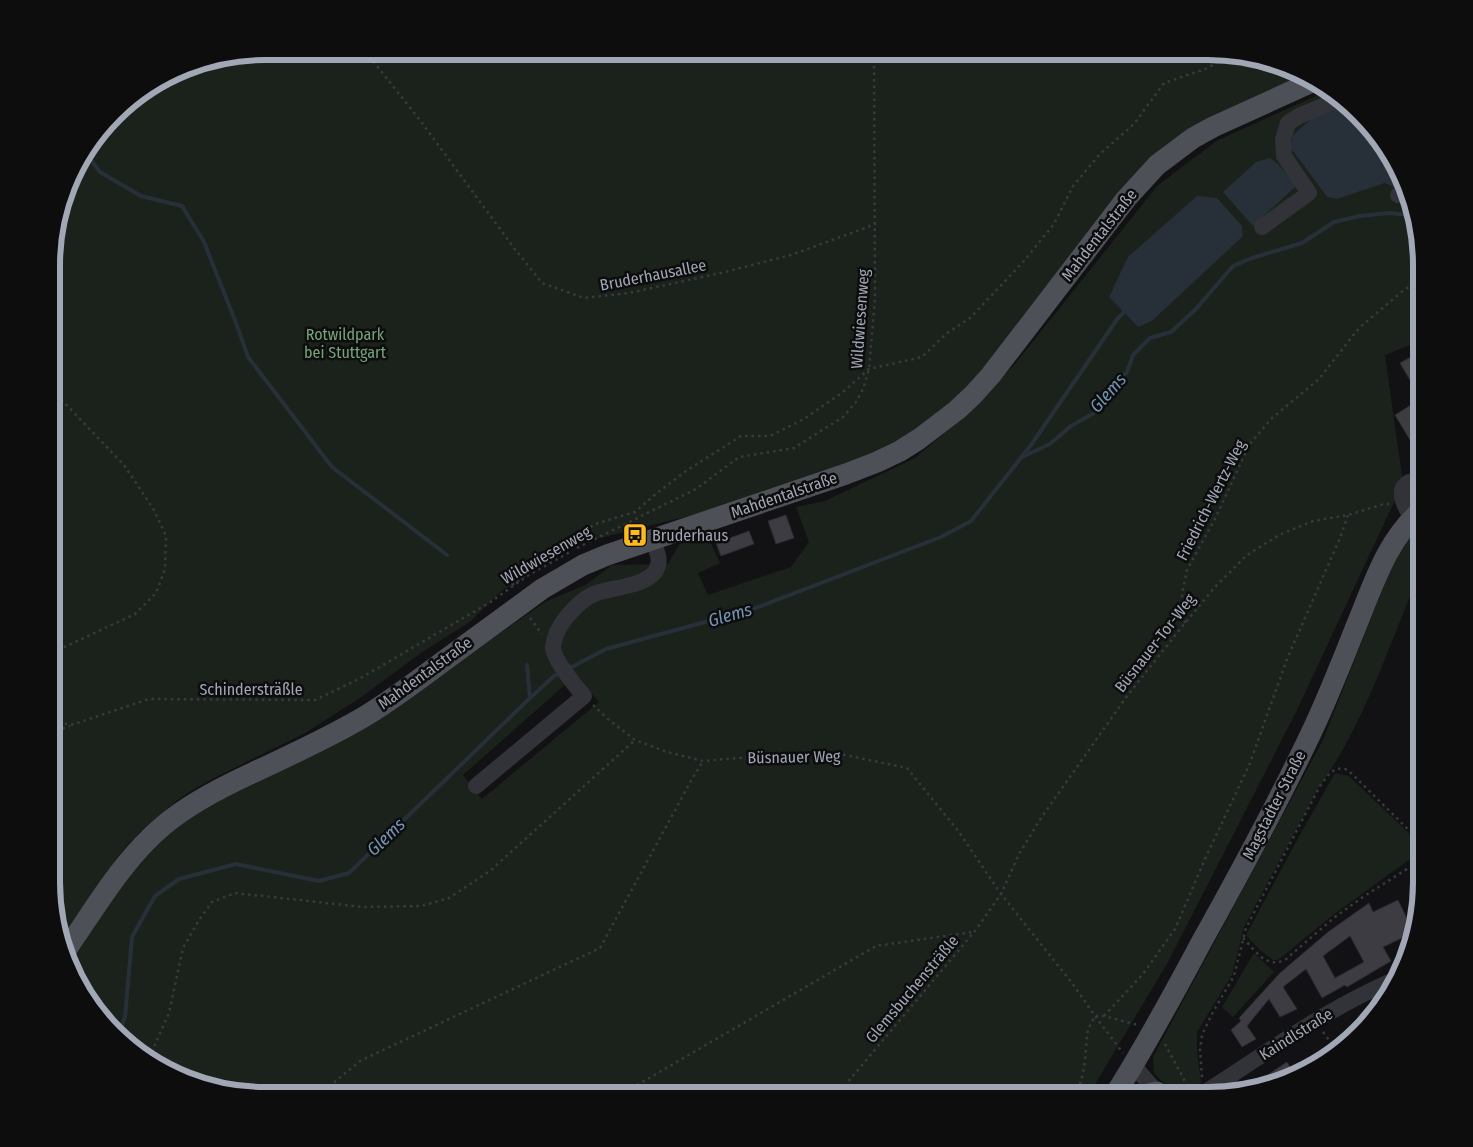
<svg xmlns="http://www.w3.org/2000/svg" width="1473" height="1147" font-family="'Fira Sans Condensed',sans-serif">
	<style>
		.green { fill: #1a221b; fill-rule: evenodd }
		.water { fill: #273038 }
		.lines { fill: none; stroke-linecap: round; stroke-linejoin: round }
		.stream { stroke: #273038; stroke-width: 4 }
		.building { fill: #3c3c42; stroke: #2c2b30; fill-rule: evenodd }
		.path { stroke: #383a40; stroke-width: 2.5; stroke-dasharray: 2.5 4; stroke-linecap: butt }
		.minor { stroke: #323339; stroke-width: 16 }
		.major { stroke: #4e5058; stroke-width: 21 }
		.labels { text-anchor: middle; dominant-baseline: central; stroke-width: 5; stroke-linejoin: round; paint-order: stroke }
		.street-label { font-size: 16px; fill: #a2a7b6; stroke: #0d0d0e }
		.park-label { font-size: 16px; fill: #76a37a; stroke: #0d0d0e }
		.poi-label { font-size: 16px; fill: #a2a7b6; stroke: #0d0d0e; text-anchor: start }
		.water-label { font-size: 18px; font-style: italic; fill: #7495b5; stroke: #0d0d0e }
		.rim { fill: none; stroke: #a2a7b6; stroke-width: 6 }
	</style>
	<rect width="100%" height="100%" fill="#121214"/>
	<g class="green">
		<polygon points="265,51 1221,52 1290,68 1306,78 1190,132 963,396 899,444 827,473 693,515 588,541 573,547 500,592 471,621 421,653 360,698 305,733 216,777 194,789 175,802 141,831 124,849 110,868 63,937 52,896 53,237 80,159 124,104 196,63"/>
		<path d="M1327 91 1348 104 1316 115 1298 158 1327 197 1337 199 1385 183 1395 188 1403 184 1422 265V340L1385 355 1403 483 1296 712 1168 962 1088 1096 252 1095 184 1080 124 1042 73 976 68 957 146 852 199 810 368 725 545 602 587 584 612 565 668 564 680 543 707 535 720 563 698 573 708 595 791 567 809 542 796 507 825 501 915 458 961 419 1015 364 1158 185 1218 140ZM1256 162 1279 165 1296 186ZM1242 226 1243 235 1152 321 1137 326 1109 297ZM575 676 599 702 482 799 463 775Z"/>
		<polygon points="1422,484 1422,498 1412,504 1409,501 1410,491"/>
		<path d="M1422 521V584L1410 597C1383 662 1360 730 1319 787L1244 927 1232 975 1197 1032V1050L1201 1083 1185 1096 1176 1095 1154 1073 1153 1057 1323 740 1394 560Z"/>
		<polygon points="1335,773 1349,776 1419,843 1421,851 1333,915 1278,960 1273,960 1260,950 1246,935 1302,831"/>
		<polygon points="1254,953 1274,972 1233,1017 1222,1007"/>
	</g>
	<g class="water">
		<polygon points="1348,104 1400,171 1403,184 1395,188 1385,183 1337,199 1327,197 1290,147 1293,135 1316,115"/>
		<polygon points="1270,158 1279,165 1296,186 1253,226 1223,192 1256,162"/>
		<polygon points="1197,196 1217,198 1242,226 1243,236 1152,321 1138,327 1109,297 1128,257"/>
	</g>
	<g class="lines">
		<g class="stream">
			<polyline points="84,154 87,155 100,172 141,196 182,206 204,242 236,323 248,357 332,467 447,555"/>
			<polyline points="1022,457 1050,444 1071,426 1094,413 1113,386 1127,372 1133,355 1150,338 1171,332 1196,309 1233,266 1252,258 1302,243 1334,222 1360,216 1389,213 1410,215"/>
			<polyline points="527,665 530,698"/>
			<polyline points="568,669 606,649 753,609 941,537 971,521 1031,445 1118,318 1126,310"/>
			<polyline points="118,1035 125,1017 132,937 155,896 179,879 236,864 319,881 349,873 530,698 554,676 562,672"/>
		</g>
	</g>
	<g class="building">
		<polygon points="1422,351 1422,383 1414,387 1400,363"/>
		<polygon points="1411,405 1422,423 1422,460 1395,415"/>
		<polygon points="786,515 794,538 776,544 768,521"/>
		<polygon points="749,531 754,544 721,556 716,543"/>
		<path d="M1398 900 1413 931 1409 948 1404 937 1383 947 1391 961 1347 987 1345 985 1322 998 1306 969 1283 987 1297 1009 1280 1017 1269 999 1247 1026 1256 1039 1242 1047 1231 1030 1241 1021 1239 1018 1280 973 1328 932 1369 903 1373 912ZM1350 936 1364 962 1335 978 1323 956Z"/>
		<polygon points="1287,1062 1295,1076 1290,1079 1271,1083 1266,1076"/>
	</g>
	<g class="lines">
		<g class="path">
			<polyline points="365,51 419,119 514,248 542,283 584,298 629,293 725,272 791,255 876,224"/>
			<polyline points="577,548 696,489 739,457 794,448 843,417 856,402 863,389 869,369 875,299 874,52"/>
			<polyline points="512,585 595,524 635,512 657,493 686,471 741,436 770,436 804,419 843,392 869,369 922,357 946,334 970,318 1023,262 1054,224 1073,186 1100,154 1134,124 1164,83 1208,68 1230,54"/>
			<polyline points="530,618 542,634"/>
			<polyline points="1185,623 1182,594 1187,570 1216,517 1249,445 1271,419 1319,379 1359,328 1404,290 1422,279"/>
			<polyline points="52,653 135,614 156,593 165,569 166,536 154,510 124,465 53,391"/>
			<polyline points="593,705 608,719 635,740 667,752 703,761 774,755 840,754 907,768 959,832 1001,894 1072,983 1095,1016 1123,1053"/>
			<polyline points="52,721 71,725 149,699 315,700 359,679 489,603 527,576 570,552"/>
			<polyline points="52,736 61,729 70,726"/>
			<path d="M1243 938C1255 950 1266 969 1285 960L1335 917 1363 897 1421 860"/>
			<polyline points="1104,1016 1143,974 1175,929 1205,859 1250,763 1287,659 1340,538 1348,515"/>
			<polyline points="1323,1032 1331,1043 1336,1046"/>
			<polyline points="1165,1044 1188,1087"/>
			<polyline points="149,1058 169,1013 183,948 199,920 212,902 235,893 363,907 421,906 449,898 490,871 635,740"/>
			<path d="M1202 1077 1200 1050 1202 1035 1213 1012 1234 976 1246 928 1320 786C1329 775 1332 765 1348 770L1421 842"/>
			<polyline points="319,1095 360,1061 600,948 692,779 703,761"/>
			<polyline points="620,1095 876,946 973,932"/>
			<polyline points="836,1096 975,931 1001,894 1019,854 1041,818 1127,696 1185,623 1216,586 1247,555 1279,535 1313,521 1348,515 1384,504 1389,504"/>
			<path d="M1074 1096C1086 1077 1085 1055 1087 1035 1088 1028 1092 1022 1095 1016H1104L1138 1025"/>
		</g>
		<g class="minor">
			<polyline points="1398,195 1405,192"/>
			<polyline points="1262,227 1309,193 1284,156 1283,139 1288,123 1299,116 1340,99"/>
			<path d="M1412 519C1406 508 1394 490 1409 482 1413 481 1418 480 1422 479"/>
			<path d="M476 786 584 696C576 687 553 659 553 647 554 637 559 627 565 619 573 609 582 599 594 594 612 587 643 587 655 572 663 561 656 550 652 539"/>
			<polyline points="1134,1066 1160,1096"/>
			<path d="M1199 1096C1264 1055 1325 1009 1396 979"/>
		</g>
		<g class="major">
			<path d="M66 950C96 907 123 859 164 825 189 804 218 789 248 775 288 756 329 738 367 715 393 699 417 681 441 663 475 638 509 613 542 589L583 565 607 555 846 474 877 462 900 451 919 439 957 410 973 395 991 375 1126 199 1157 165 1193 138 1213 127 1312 82"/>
			<path d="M1114 1096C1146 1046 1174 993 1202 941 1241 871 1279 801 1313 729 1329 695 1343 659 1357 624 1374 583 1387 539 1422 510"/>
			<polyline points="1139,1096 1157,1092"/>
		</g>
	</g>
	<defs>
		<symbol id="bus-square" viewBox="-11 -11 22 22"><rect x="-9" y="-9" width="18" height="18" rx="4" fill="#ffba1e" stroke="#0d0d0e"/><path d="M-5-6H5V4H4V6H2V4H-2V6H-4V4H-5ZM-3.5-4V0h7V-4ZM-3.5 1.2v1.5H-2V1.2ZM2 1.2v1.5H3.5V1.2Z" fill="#111"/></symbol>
	</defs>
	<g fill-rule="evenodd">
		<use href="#bus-square" x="621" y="521" width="28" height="28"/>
	</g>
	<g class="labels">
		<g class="street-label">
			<text transform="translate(1099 235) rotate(-52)">Mahdentalstraße</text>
			<text transform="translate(653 275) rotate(-11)">Bruderhausallee</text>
			<text transform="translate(860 319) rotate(-86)">Wildwiesenweg</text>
			<text transform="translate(784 495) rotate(-19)">Mahdentalstraße</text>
			<text transform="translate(1211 500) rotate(-63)">Friedrich-Wertz-Weg</text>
			<text transform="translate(546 555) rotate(-30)">Wildwiesenweg</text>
			<text transform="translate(1155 643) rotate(-52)">Büsnauer-Tor-Weg</text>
			<text transform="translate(425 673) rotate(-36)">Mahdentalstraße</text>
			<text x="251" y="689">Schindersträßle</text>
			<text transform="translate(794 757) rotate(-1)">Büsnauer Weg</text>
			<text transform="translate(1274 805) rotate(-63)">Magstadter Straße</text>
			<text transform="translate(912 989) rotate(-50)">Glemsbuchensträßle</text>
			<text transform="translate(1296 1034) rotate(-32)">Kaindlstraße</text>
		</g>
		<g class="park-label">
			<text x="345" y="334">Rotwildpark<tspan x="345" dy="18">bei Stuttgart</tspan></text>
		</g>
		<g class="poi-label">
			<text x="652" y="535">Bruderhaus</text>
		</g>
		<g class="water-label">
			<text transform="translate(1108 393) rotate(-49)">Glems</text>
			<text transform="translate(730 615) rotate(-16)">Glems</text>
			<text transform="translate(386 837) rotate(-44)">Glems</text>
		</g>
	</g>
	<path d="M0 0H1473V1147H0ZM265 60H1208A205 205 0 0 1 1413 265V882A205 205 0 0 1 1208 1087H265A205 205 0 0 1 60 882V265A205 205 0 0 1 265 60Z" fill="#0d0d0e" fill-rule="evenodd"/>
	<path class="rim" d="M265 60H1208A205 205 0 0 1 1413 265V882A205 205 0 0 1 1208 1087H265A205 205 0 0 1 60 882V265A205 205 0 0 1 265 60Z"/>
</svg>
